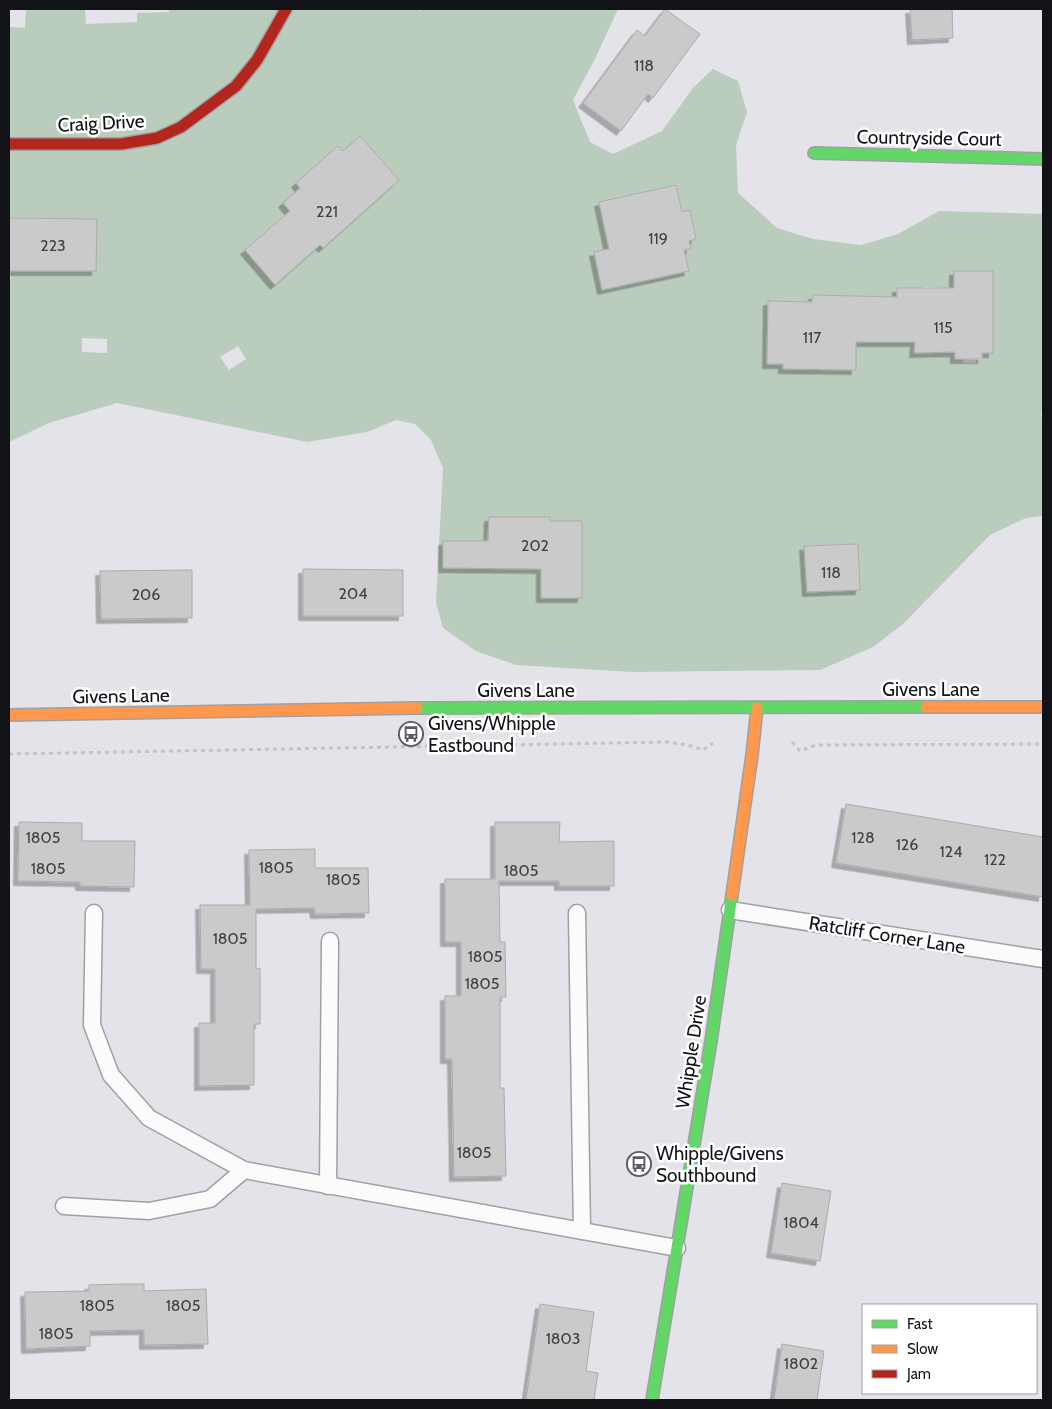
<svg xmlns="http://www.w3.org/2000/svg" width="1052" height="1409" font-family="Cabin,sans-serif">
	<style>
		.forest { fill: #baccbc; fill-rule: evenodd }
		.building { fill: #cbcacb; stroke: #adabac; filter: url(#shadow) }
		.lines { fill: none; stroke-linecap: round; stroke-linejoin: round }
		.lane-casing { stroke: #a0a0a4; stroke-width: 19 }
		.fast-casing { stroke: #a0a0a4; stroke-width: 14 }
		.slow-casing { stroke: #a0a0a4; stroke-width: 14 }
		.jam-casing { stroke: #a0a0a4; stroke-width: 14 }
		.path { stroke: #c4c4c6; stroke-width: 3; stroke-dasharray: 4 4; stroke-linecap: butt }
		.lane { stroke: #fbfbfc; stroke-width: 16 }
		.fast { stroke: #63d668; stroke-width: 11 }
		.slow { stroke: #ff974d; stroke-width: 11 }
		.jam { stroke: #b3261e; stroke-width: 11 }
		.labels { text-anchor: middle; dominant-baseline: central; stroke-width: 5; stroke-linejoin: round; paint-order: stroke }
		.number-label { font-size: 16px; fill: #404143 }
		.street-label { font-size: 19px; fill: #121316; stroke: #fff }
		.poi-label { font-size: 19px; fill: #121316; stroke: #fff; text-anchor: start }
	</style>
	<defs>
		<filter id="shadow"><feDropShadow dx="-4.5" dy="4.5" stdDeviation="0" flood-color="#0004"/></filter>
	</defs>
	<rect width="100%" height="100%" fill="#e3e3e9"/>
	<path class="forest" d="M26 9H85L86 24 137 22V13L169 12V9H413L421 11 422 9H618L595 59 573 100 590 142 613 154 662 131 693 88 713 69 738 81 747 112 736 145 738 193 777 228 813 239 861 245 898 234 939 211 1043 214V401L1041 416 1043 420V516L1026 518 990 535 903 624 873 647 820 670 633 672 516 665 476 651 443 628 436 603 443 468 431 440 415 424 396 420 367 432 307 442 117 403 49 423 9 442V279H11V271H96V219L9 218V27L25 28ZM338 146 343 151 399 180 323 248 314 238 310 254 275 285 245 250 279 220 298 219 300 188 296 183ZM676 185 691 249 684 251 689 271 602 290 594 252 622 246 607 237 599 202ZM954 271H993L982 360H976V363H963V359H955V353H915V342H893V313L897 312V288H917L922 291 923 287 954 288ZM813 295 856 296 855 370 783 369V364H767L768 301 803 302 812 310ZM82 338 107 339V353L82 352ZM238 346 246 359 229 370 220 357ZM489 517H549L550 521H582V598H541V569L488 568ZM858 544 860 589 807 592 804 546Z"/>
	<g class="building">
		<polygon points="665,9 700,34 653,98 648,94 621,131 583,103 637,30 645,36"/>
		<polygon points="910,9 952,9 953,38 912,40"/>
		<polygon points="360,136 399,180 323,248 320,245 275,285 245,250 290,211 283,203 300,188 296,183 338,146 343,151"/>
		<polygon points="676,185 682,212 690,210 696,239 689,241 691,249 684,250 689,271 602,290 594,252 609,249 599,202"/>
		<polygon points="9,218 97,219 96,271 9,271"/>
		<polygon points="954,271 993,271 993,353 982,353 982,359 955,359 955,352 914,353 915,342 856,342 856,370 783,369 783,364 767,364 768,301 812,302 813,295 897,297 897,288 954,288"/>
		<polygon points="489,517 550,517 550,521 582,521 582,598 541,598 541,569 443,568 443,541 488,541"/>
		<polygon points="858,544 860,590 807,592 804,546"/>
		<polygon points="303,569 403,570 403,616 303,616"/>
		<polygon points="192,570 192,618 101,619 100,571"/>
		<polygon points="846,804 1043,837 1043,897 836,863"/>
		<polygon points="19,822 82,823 82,841 135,841 134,887 80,886 80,882 18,881"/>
		<polygon points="495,822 560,822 559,842 614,841 614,886 559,886 559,881 499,881 500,942 505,942 506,997 500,997 500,1088 504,1088 506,1176 454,1177 452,1059 445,1059 445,996 461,996 461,942 445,942 445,879 495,879"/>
		<polygon points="315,849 315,868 368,868 369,913 315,914 314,908 256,909 256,969 260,968 260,1024 254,1024 254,1085 199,1086 199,1023 215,1023 215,969 201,969 200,905 250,905 249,850"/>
		<polygon points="782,1183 831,1191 820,1261 771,1253"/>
		<polygon points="123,1284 144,1284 144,1291 206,1289 208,1344 144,1345 144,1330 90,1331 90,1346 26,1349 25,1292 89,1291 89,1285"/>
		<polygon points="540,1304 594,1312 586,1371 598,1373 594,1400 526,1400"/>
		<polygon points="782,1344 824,1351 817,1400 774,1400"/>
	</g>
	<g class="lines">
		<defs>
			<g id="lane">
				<polyline points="730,910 1043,959"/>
				<polyline points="94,913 92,1025 111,1075 149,1118 244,1170 677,1248"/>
				<polyline points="577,913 582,1231"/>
				<polyline points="328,1186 330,941"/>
				<polyline points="64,1206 149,1211 210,1199 244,1170"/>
			</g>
			<g id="fast">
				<polyline points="814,153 1043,159"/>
				<polyline points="417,708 926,707"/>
				<polyline points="652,1400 711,1041 732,895"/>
			</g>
			<g id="slow">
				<polyline points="926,707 1043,707"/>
				<polyline points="9,715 417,708"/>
				<polyline points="732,895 752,755 757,708"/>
			</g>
			<polyline id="jam" points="9,144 121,144 157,138 181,127 236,86 257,60 286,9"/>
		</defs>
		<use href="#lane" class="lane-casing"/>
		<use href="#fast" class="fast-casing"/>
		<use href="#slow" class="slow-casing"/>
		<use href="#jam" class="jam-casing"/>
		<g class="path">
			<polyline points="792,742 800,751 816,745 1043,744"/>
			<polyline points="9,754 667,742 688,745 703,750 713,743"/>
		</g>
		<use href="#lane" class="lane"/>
		<use href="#fast" class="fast"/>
		<use href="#slow" class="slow"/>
		<use href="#jam" class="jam"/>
	</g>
	<defs>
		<symbol id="bus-ring" viewBox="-11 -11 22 22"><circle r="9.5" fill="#fff" stroke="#5b5c60" stroke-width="1.5"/><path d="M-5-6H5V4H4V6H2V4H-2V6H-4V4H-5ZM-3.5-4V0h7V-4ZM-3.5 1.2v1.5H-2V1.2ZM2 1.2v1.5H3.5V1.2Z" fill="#5b5c60"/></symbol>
	</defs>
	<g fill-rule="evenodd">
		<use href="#bus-ring" x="397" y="720" width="28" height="28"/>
		<use href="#bus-ring" x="625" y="1150" width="28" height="28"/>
	</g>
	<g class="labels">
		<g class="number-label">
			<text x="644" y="65">118</text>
			<text x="327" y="211">221</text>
			<text x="658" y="238">119</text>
			<text x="53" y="245">223</text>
			<text x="943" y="327">115</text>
			<text x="812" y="337">117</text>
			<text x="535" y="545">202</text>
			<text x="831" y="572">118</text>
			<text x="353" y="593">204</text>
			<text x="146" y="594">206</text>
			<text x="43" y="837">1805</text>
			<text x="863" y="837">128</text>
			<text x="907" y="844">126</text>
			<text x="951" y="851">124</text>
			<text x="995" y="859">122</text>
			<text x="276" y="867">1805</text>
			<text x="48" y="868">1805</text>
			<text x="521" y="870">1805</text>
			<text x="343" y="879">1805</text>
			<text x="230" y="938">1805</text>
			<text x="485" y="956">1805</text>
			<text x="482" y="983">1805</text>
			<text x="474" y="1152">1805</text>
			<text x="801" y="1222">1804</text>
			<text x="97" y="1305">1805</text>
			<text x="183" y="1305">1805</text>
			<text x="56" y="1333">1805</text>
			<text x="563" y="1338">1803</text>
			<text x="801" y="1363">1802</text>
		</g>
		<g class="street-label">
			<text transform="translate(101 123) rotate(-3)">Craig Drive</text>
			<text transform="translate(929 138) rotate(1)">Countryside Court</text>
			<text x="931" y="689">Givens Lane</text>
			<text x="526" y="690">Givens Lane</text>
			<text transform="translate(121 696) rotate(-1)">Givens Lane</text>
			<text transform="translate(887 935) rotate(9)">Ratcliff Corner Lane</text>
			<text transform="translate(691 1052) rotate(-81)">Whipple Drive</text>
		</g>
		<g class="poi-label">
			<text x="428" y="723">Givens/Whipple<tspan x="428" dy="22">Eastbound</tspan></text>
			<text x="656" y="1153">Whipple/Givens<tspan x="656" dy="22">Southbound</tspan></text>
		</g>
	</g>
	<rect width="1052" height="1409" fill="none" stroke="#121316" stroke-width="20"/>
	<rect x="862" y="1304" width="175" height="90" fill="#ffffff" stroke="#a0a1a2"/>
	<rect x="872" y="1320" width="25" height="8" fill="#63d668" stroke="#a0a1a2"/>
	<text x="907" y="1329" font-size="15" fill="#121316">Fast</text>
	<rect x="872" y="1345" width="25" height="8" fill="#ff974d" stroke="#a0a1a2"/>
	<text x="907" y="1354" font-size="15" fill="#121316">Slow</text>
	<rect x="872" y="1370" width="25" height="8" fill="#b3261e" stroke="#a0a1a2"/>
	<text x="907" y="1379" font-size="15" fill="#121316">Jam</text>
</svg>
